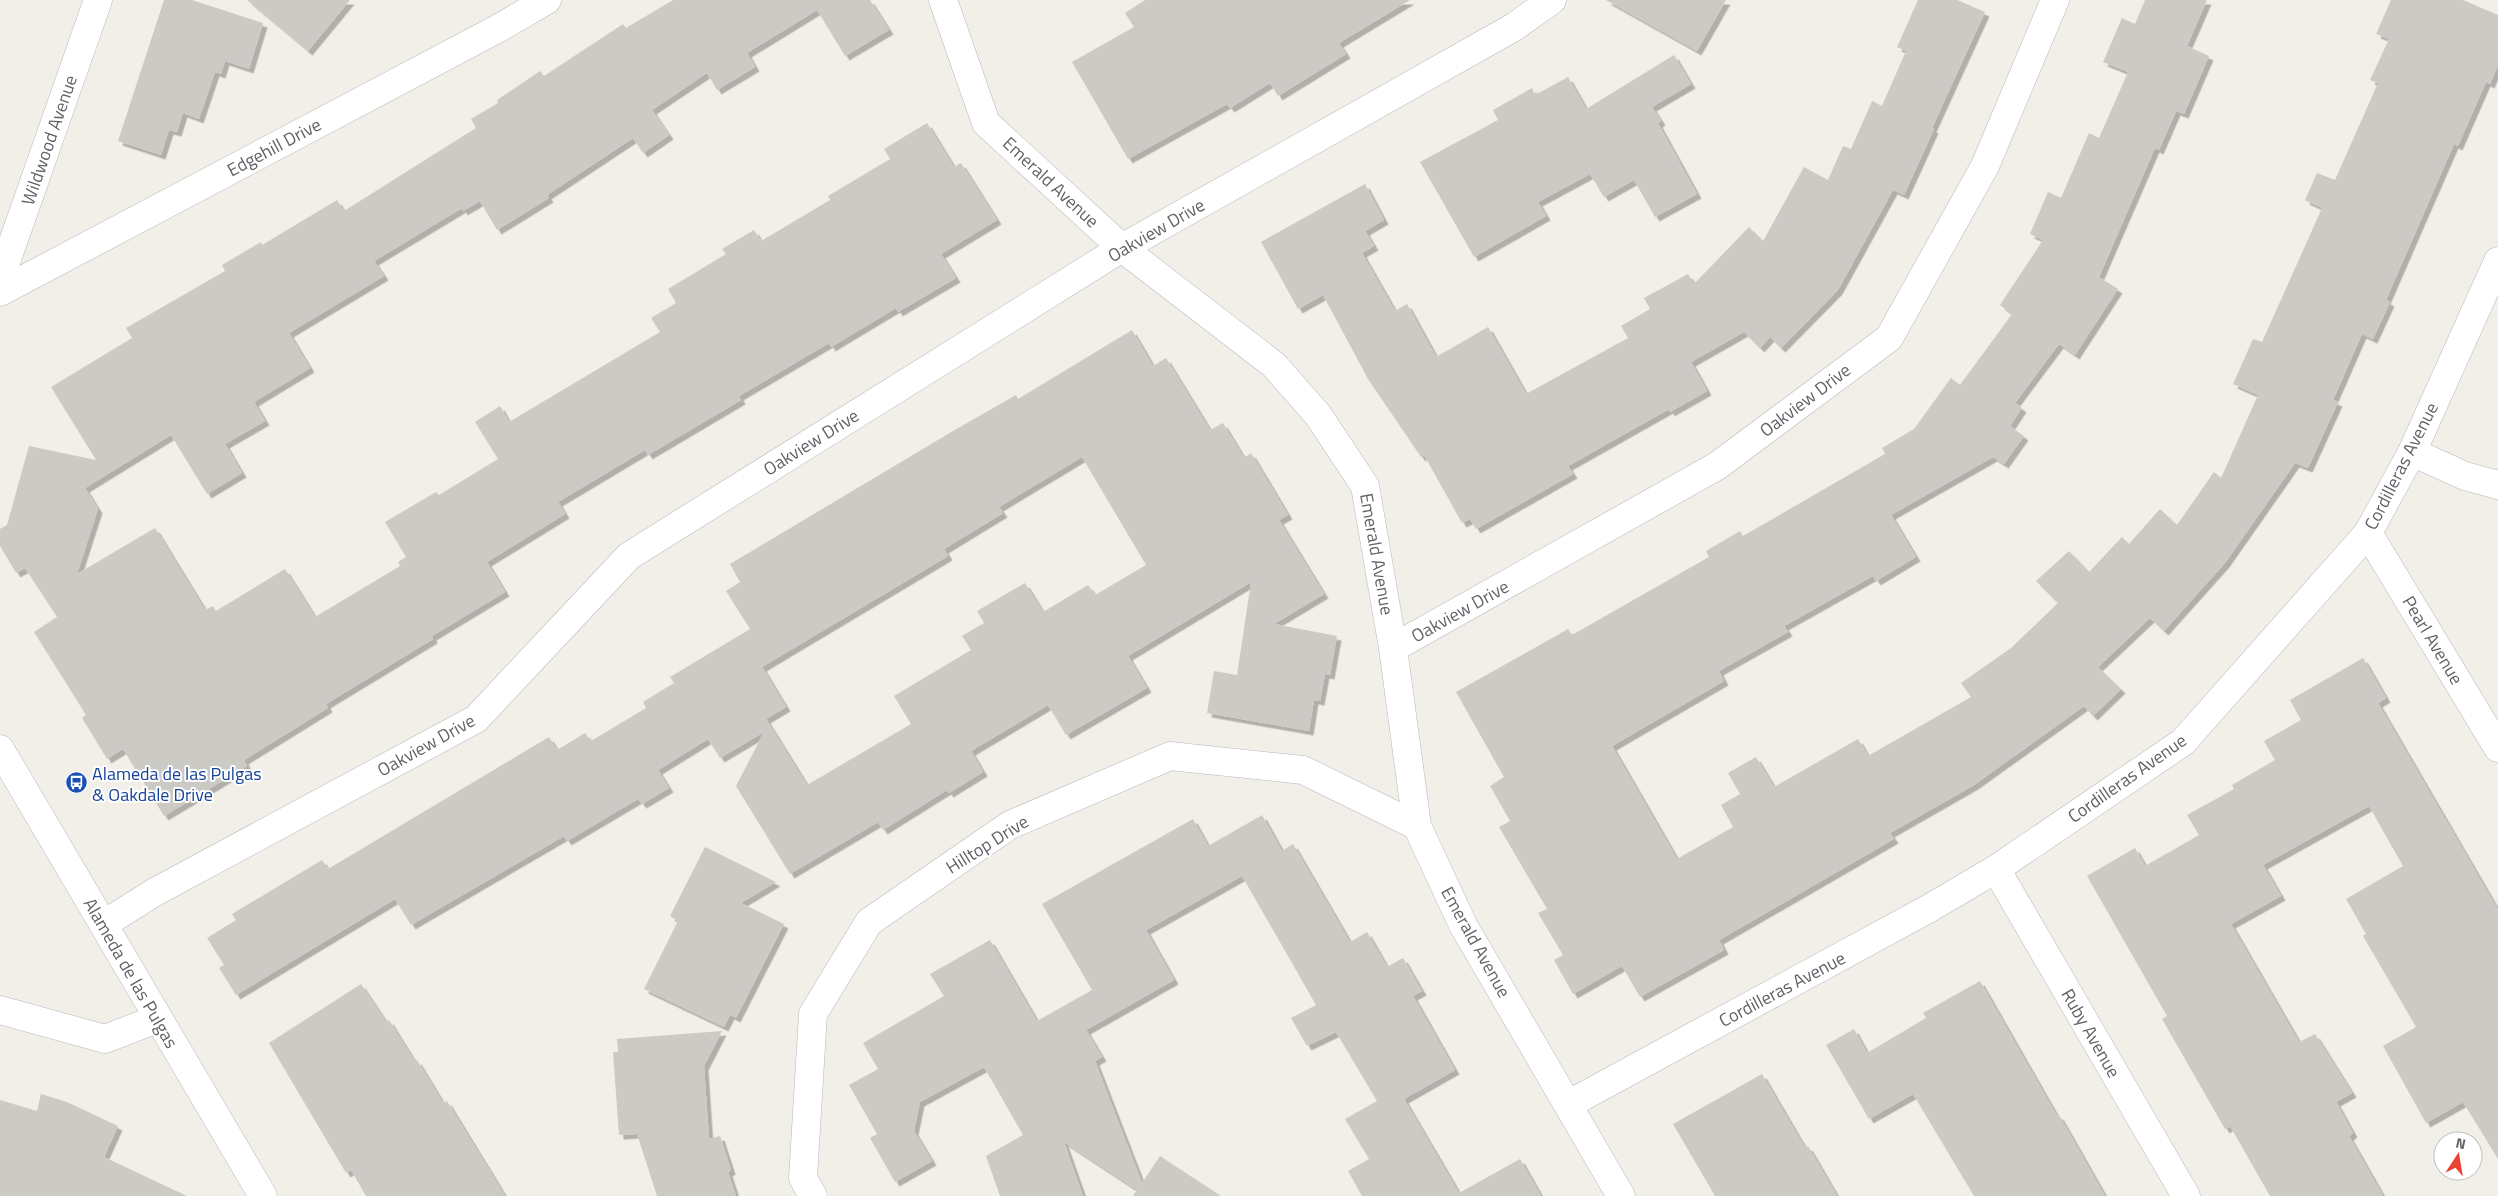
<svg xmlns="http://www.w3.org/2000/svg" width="2498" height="1196" font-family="'Titillium Web',sans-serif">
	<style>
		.building { fill: #cccac5; fill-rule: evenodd; filter: url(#shadow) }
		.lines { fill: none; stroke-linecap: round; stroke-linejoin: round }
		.minor-casing { stroke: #b5b8bc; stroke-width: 29 }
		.secondary-casing { stroke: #b6babf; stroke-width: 29 }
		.minor { stroke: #fff; stroke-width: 28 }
		.secondary { stroke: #fff; stroke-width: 28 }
		.labels { text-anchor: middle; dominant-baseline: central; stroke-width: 4; stroke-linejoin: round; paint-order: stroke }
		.street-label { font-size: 18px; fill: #5f6368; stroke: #fff }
		.transit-label { font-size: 18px; fill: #164399; stroke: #fff; text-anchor: start }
	</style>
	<defs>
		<filter id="shadow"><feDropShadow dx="4.5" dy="4.5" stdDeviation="0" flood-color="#0004"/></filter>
	</defs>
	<rect width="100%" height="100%" fill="#f1efe8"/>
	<g class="building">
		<polygon points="164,0 192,0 263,23 249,69 225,61 221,74 215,72 199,119 183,113 177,132 169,130 161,155 118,141"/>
		<polygon points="247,0 350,0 308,51"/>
		<polygon points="673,0 870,0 889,30 845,56 817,10 747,53 755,67 717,90 707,73 652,110 669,135 643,153 633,138 547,195 549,198 497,230 480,201 463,211 462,208 374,261 384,276 289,333 310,368 254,402 265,421 225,444 242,473 207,494 171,435 85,488 98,509 77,574 155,528 205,610 213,606 216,611 285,569 315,617 400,566 398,562 406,557 385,522 436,492 439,495 498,459 475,422 500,406 509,422 660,332 651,318 676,303 668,289 726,254 722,249 754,230 761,241 830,200 828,196 890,159 884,149 927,123 954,167 961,163 997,220 941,254 956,278 898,312 896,308 831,347 829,343 739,396 741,400 648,455 645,450 558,502 565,514 487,562 505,592 432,636 433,639 326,704 328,708 244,760 247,766 164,816 123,749 107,759 82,718 86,715 34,632 57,617 25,568 16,573 0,546 0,529 7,525 29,446 96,460 51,387 132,338 126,328 225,271 222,265 261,242 262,245 337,200 344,211 476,128 471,119 498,103 497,100 540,71 544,76 623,24 626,28"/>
		<polygon points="1145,0 1410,0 1339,43 1346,54 1278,96 1270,83 1230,108 1227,104 1128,159 1072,62 1134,27 1125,13"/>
		<polygon points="1606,0 1726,0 1697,51"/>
		<polygon points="1918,0 1957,0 1985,12 1932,128 1934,129 1904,195 1893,190 1838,290 1781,348 1770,337 1760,348 1744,332 1691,362 1707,391 1670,412 1669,409 1568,466 1573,474 1476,529 1470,519 1462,523 1424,455 1421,457 1368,379 1323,295 1298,309 1261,242 1365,184 1384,220 1365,231 1374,246 1362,253 1395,311 1407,304 1436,357 1488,327 1526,394 1628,338 1621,326 1650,309 1644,298 1688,274 1694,284 1749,227 1763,241 1804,167 1828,180 1843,146 1851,149 1872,101 1882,106 1906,51 1897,47"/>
		<polygon points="2145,0 2207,0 2187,46 2209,56 2184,114 2176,111 2159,150 2155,148 2099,277 2118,289 2075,355 2059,344 2015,403 2022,408 2010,426 2024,436 2004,464 1993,457 1891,515 1916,557 1876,581 1873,576 1784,626 1788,632 1719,671 1724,681 1612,746 1677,859 1733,827 1721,805 1740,794 1728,773 1756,757 1774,787 1858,739 1868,756 1971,697 1961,683 2011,648 2058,603 2036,581 2069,551 2089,572 2122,537 2129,544 2160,509 2177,525 2214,472 2221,478 2258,395 2233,384 2253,339 2262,342 2322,208 2305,200 2317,173 2335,180 2378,83 2370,80 2389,39 2376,34 2391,0 2463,0 2498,15 2498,65 2490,84 2486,82 2458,146 2454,144 2386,300 2390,302 2373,339 2362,334 2333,400 2338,402 2308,468 2295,463 2225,563 2164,631 2150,618 2098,667 2121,689 2093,716 2084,706 1974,785 1890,833 1894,839 1719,940 1724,950 1640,997 1622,966 1573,994 1554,960 1563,955 1538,913 1547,909 1499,827 1510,821 1490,786 1504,777 1456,692 1568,629 1572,635 1709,557 1706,551 1740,531 1743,536 1885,454 1882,448 1914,429 1951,378 1960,385 2012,314 2000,305 2043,240 2030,234 2048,192 2061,198 2089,133 2099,138 2128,72 2103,62 2122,18 2135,24"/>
		<polygon points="1674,55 1691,84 1652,107 1661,121 1658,123 1697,194 1655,217 1634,180 1604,197 1590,174 1538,202 1546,216 1474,257 1420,162 1498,120 1493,110 1532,88 1535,95 1568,77 1586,109"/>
		<path d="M1132 330 1153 366 1166 358 1210 430 1223 423 1244 458 1251 453 1288 515 1279 520 1324 594 1274 624 1337 636 1330 675 1325 674 1320 701 1314 700 1309 731 1207 713 1214 671 1237 675 1251 582 1128 656 1147 688 1066 735 1048 705 971 751 983 772 949 793 947 790 883 830 878 822 790 874 736 786 764 732 720 758 708 739 658 770 669 788 642 804 638 799 567 841 564 836 411 925 395 899 236 995 219 968 224 965 207 938 236 920 232 914 322 860 328 869 549 737 557 750 585 733 591 741 646 708 643 702 674 683 670 677 750 629 726 591 740 582 730 564 953 431 1016 395 1018 399ZM1082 457 1146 565 1095 595 1088 585 1043 612 1025 583 977 611 984 623 962 636 971 650 894 696 911 724 807 785 766 719 786 707 762 667 948 556 944 549 1003 513 999 507Z"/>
		<polygon points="2363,658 2386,698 2378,703 2498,910 2498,1159 2463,1102 2426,1123 2383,1046 2416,1027 2363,936 2366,934 2346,899 2403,866 2369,806 2263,865 2281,896 2231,924 2299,1042 2315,1034 2352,1093 2336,1102 2353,1133 2349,1136 2383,1196 2270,1196 2230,1126 2225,1129 2162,1019 2167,1016 2087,876 2135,848 2145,866 2199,835 2187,815 2234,789 2232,785 2275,760 2264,741 2301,720 2290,700"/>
		<polygon points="1262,815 1282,851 1293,844 1350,942 1367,932 1387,967 1403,958 1422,991 1413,996 1455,1070 1404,1099 1459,1193 1520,1159 1541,1196 1362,1196 1348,1171 1369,1159 1345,1119 1377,1101 1336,1032 1307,1046 1291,1018 1316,1005 1242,876 1146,930 1174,980 1086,1030 1102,1057 1095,1061 1142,1183 1160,1156 1221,1196 1133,1196 1137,1190 1064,1142 1083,1196 1000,1196 986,1156 1023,1135 984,1067 920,1102 914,1131 932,1161 895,1182 870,1138 877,1134 849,1085 878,1069 863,1043 944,996 930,974 990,940 1037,1021 1092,990 1042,904 1193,819 1208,846"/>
		<polygon points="705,847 776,882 741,903 784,924 736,1018 730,1015 724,1027 644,989 678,921 670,916"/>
		<polygon points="1980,981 2057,1116 2059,1115 2105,1196 1974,1196 1913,1094 1869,1119 1826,1045 1854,1029 1867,1053 1926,1018 1923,1013"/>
		<polygon points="361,984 386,1022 389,1020 415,1062 417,1060 443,1103 447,1101 505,1196 366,1196 351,1170 346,1173 269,1043"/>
		<polygon points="722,1031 704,1066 709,1139 720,1136 731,1170 728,1172 736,1196 657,1196 637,1134 619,1135 613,1052 618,1052 617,1039"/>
		<polygon points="1762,1074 1805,1148 1808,1146 1837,1196 1715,1196 1673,1124"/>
		<polygon points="41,1094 67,1102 118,1126 104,1157 187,1196 0,1196 0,1100 37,1111"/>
	</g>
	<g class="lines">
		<defs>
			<g id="minor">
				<polyline points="943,0 986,123 1122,248 1274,365 1318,415 1365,486 1393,648 1417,826 1463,925 1621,1196"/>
				<polyline points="0,279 98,0"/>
				<polyline points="0,292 499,28 547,0"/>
				<polyline points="2412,452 2465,476 2498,485"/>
				<polyline points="2368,533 2498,748"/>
				<polyline points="1393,648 1717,466 1889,338 1985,166 2055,0"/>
				<polyline points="1996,869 2186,1196"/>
				<polyline points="104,924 155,892 476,719 629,556 1122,248 1514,27 1552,0"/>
				<polyline points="0,1010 105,1039 157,1019"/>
				<polyline points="1569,1104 1928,909 1996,869 2183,742 2368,533 2412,452 2498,261"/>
				<polyline points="813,1196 803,1178 813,1014 869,922 1010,825 1170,756 1303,770 1417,826"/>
			</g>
			<polyline id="secondary" points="0,749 263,1196"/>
		</defs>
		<use href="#minor" class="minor-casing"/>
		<use href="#secondary" class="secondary-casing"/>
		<use href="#minor" class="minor"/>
		<use href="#secondary" class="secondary"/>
	</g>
	<defs>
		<symbol id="bus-disc" viewBox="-11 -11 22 22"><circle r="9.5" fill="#1a4fb4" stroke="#fff"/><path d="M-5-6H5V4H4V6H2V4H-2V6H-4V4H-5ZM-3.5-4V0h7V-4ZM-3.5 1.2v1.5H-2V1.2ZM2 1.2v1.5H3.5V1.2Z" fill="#fff"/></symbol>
	</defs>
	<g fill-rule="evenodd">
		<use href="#bus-disc" x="64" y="770" width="25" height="25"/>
	</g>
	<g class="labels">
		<g class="street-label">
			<text transform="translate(49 140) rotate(-71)">Wildwood Avenue</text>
			<text transform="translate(274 147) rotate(-28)">Edgehill Drive</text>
			<text transform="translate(1051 182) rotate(43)">Emerald Avenue</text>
			<text transform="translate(1156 230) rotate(-30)">Oakview Drive</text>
			<text transform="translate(1805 400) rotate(-37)">Oakview Drive</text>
			<text transform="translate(811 442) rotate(-32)">Oakview Drive</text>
			<text transform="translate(2401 466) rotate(-63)">Cordilleras Avenue</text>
			<text transform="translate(1377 554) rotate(80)">Emerald Avenue</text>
			<text transform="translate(1460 611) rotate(-29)">Oakview Drive</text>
			<text transform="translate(2433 640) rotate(59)">Pearl Avenue</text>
			<text transform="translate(426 745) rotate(-29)">Oakview Drive</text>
			<text transform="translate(2127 778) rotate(-35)">Cordilleras Avenue</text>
			<text transform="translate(987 844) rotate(-32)">Hilltop Drive</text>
			<text transform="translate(1476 942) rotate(61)">Emerald Avenue</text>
			<text transform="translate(131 973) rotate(60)">Alameda de las Pulgas</text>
			<text transform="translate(1782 989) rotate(-28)">Cordilleras Avenue</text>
			<text transform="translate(2091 1033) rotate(60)">Ruby Avenue</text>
		</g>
		<g class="transit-label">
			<text x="92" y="773">Alameda de las Pulgas<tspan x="92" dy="21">&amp; Oakdale Drive</tspan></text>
		</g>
	</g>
	<g transform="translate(2458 1156) rotate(12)"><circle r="24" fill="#ffffff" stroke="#bfc1c3"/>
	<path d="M0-4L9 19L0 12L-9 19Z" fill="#ea4335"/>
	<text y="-8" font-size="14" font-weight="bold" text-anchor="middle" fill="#5f6368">N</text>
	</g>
</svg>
